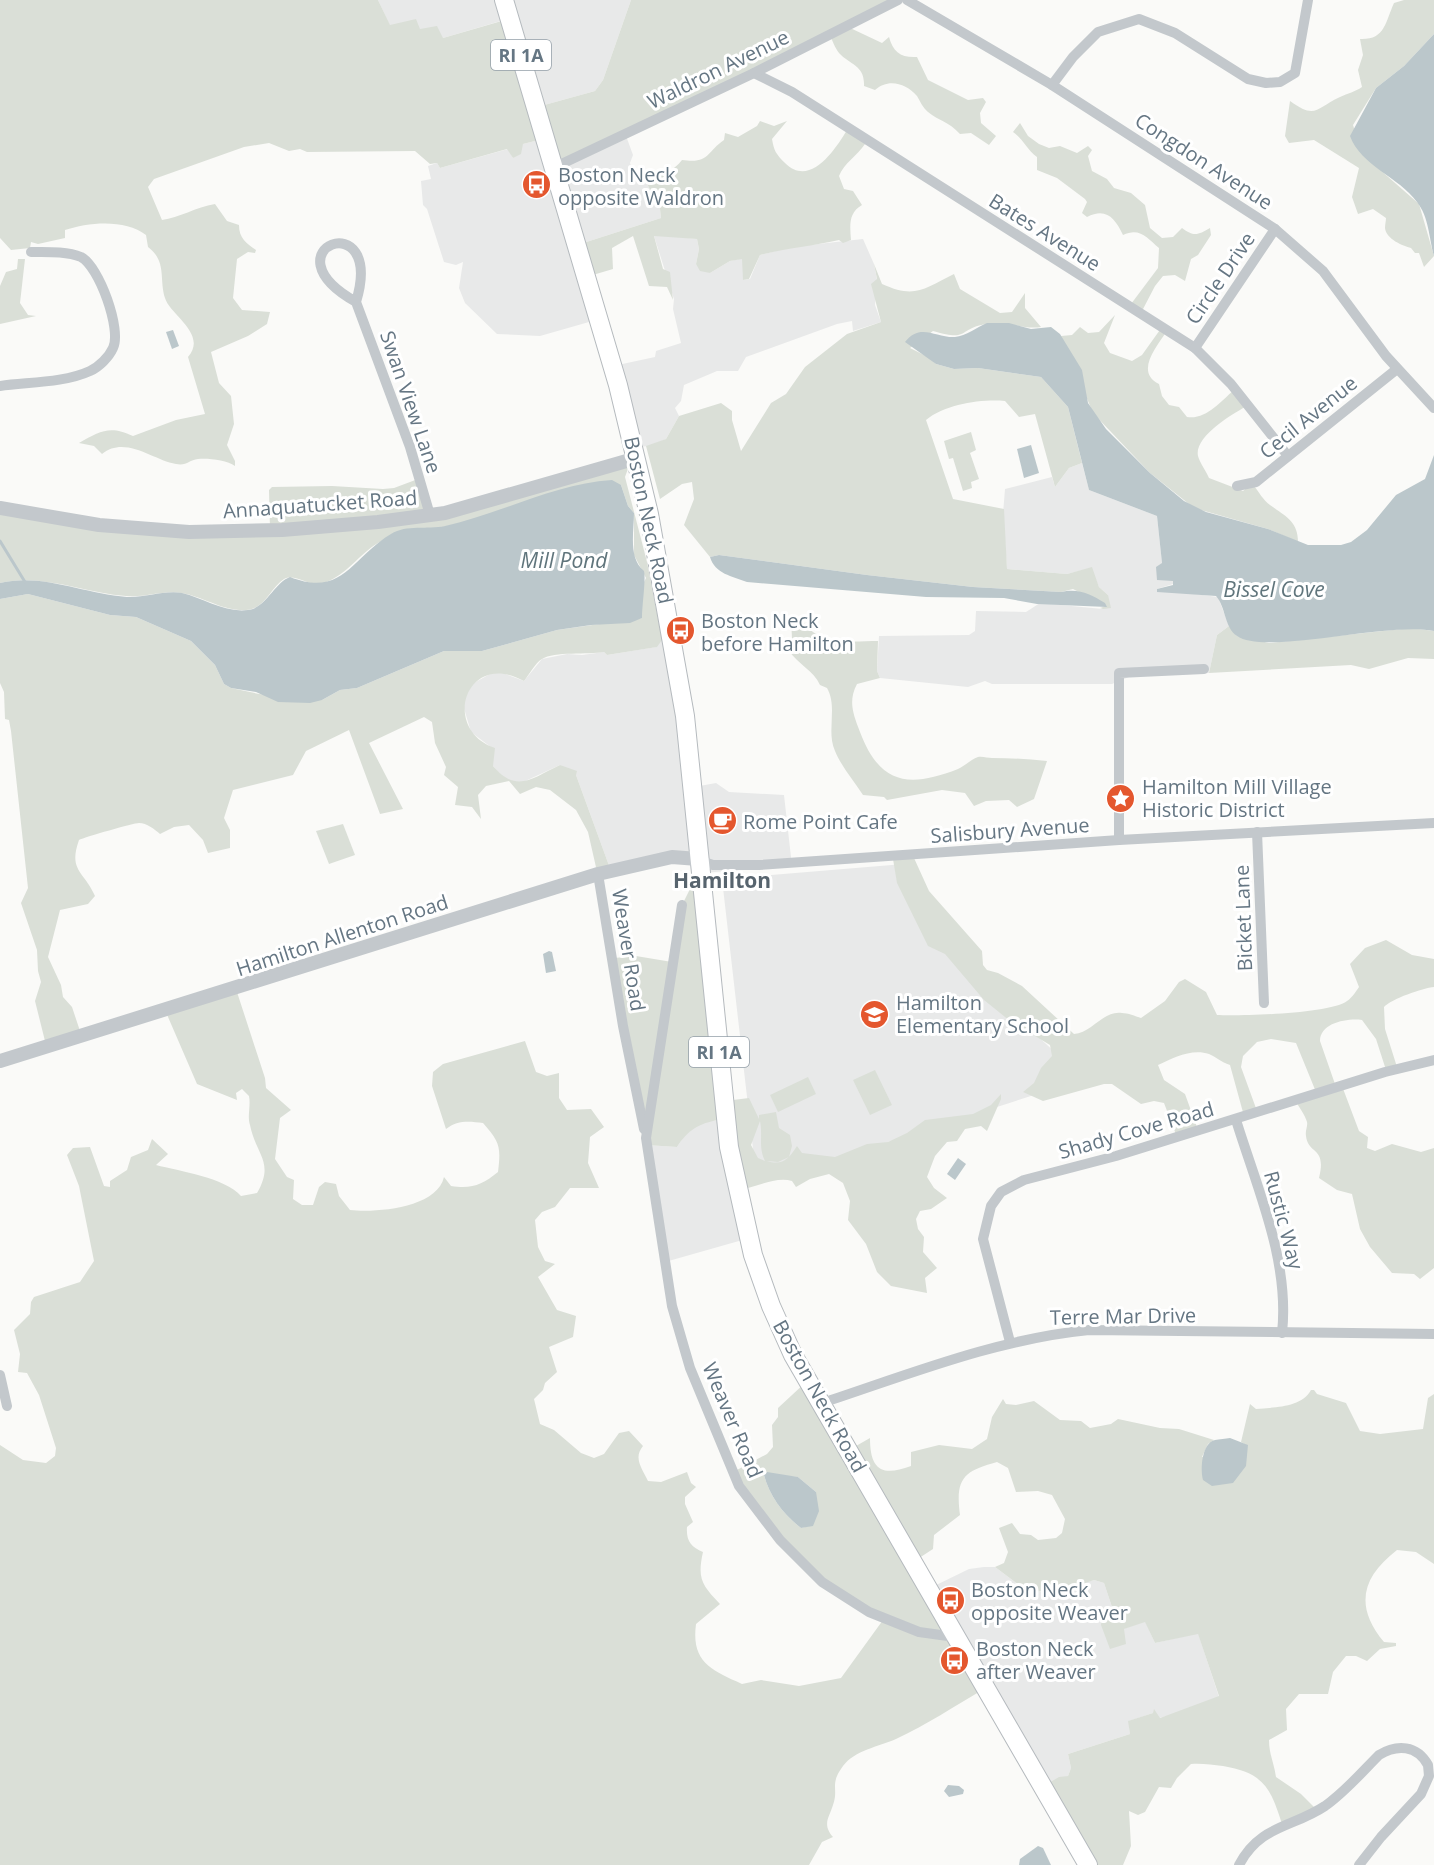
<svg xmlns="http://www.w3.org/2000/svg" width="1434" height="1865" font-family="'Open Sans',sans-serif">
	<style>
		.built { fill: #e8e9e9 }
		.green { fill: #dadfd7; fill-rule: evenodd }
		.water { fill: #bbc7cb }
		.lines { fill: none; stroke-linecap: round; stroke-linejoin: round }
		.stream { stroke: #bbc7cb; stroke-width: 3 }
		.primary-casing { stroke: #b5babe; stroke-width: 20 }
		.minor { stroke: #c3c8cc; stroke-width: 10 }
		.tertiary { stroke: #c3c8cc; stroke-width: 14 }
		.primary { stroke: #fff; stroke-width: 18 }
		.labels { text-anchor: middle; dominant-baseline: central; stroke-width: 6; stroke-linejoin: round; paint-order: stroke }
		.shield { fill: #fff; stroke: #939fa8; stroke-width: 1.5 }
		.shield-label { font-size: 18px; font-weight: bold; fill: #657683 }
		.street-label { font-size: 20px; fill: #657683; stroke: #fff }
		.poi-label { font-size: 20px; fill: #657683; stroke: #fff; text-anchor: start }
		.water-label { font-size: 21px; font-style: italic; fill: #60757c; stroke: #fff }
		.neighbourhood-label { font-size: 21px; font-weight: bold; fill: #57646e; stroke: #fff }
	</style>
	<rect width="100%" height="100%" fill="#fafaf8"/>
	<g class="built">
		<polygon points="378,0 631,0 603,80 595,91 537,107 504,20 443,38 420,30 390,26"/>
		<polygon points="625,133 633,155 630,163 633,171 641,172 660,209 661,218 577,245 596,320 540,336 497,334 465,303 459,288 463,262 456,265 444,262 427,209 423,205 421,181 431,179 428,166 437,163 440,168 508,149 513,158 523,144 543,139"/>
		<polygon points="661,235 697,239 699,249 696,264 710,273 730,261 743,258 743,280 750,279 760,255 791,247 863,239 874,264 877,280 875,305 881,322 853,331 852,321 837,324 746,357 738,371 717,371 684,385 681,401 675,408 679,416 666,439 652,446 633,447 613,366 655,357 656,351 681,343 673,309 674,299 654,236"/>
		<polygon points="1082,463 1089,490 1157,516 1162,563 1157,580 1173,580 1173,584 1157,589 1218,597 1229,626 1217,635 1209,673 1131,676 1112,684 992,684 985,681 968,687 880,678 877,671 879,636 969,635 975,631 976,611 1026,612 1040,603 1103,609 1108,595 1099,587 1091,568 1067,574 1007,569 1003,514 1005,489 1052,477 1055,487 1069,468"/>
		<polygon points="671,628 694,787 716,783 729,792 784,795 792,866 702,873 699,855 611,871 576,775 560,765 521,783 504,779 493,766 492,748 471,732 463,705 465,693 472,684 490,674 500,672 524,681 542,659 567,654 582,655 604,652 607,655 656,647"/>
		<polygon points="904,864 942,948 1084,1079 757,1184 722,879"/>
		<polygon points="719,1120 746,1239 665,1262 646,1145 677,1147 685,1135 701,1122"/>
		<polygon points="984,1567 995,1567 1027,1591 1049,1592 1094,1580 1104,1583 1113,1610 1123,1629 1145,1621 1155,1643 1198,1633 1219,1697 1171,1715 1159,1718 1153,1713 1129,1721 1130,1734 1068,1754 1071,1768 1068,1776 1042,1787 928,1589 969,1569"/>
	</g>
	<g class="green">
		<path d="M0 0H378L390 25 416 19 420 29 437 26 443 38 505 20 537 107 595 91 603 80 631 0H897L846 26 882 43 889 37C893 52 901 58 917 57L928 80 968 100 983 98 986 102 980 113 981 123 996 136 989 145 971 133 960 134C948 121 939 121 928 112 923 108 920 101 917 96 906 83 888 78 875 90L864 86C865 65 850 65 839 53 835 48 832 40 830 35L559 163 543 139 523 144 521 154 513 158 507 149 440 168 437 163 430 164 415 151 307 152 300 149 289 151 269 143 244 147 154 179 148 187 162 220C179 218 196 207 215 204L227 221 239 225C239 238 246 243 256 250L255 253 248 252 237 259 233 298 242 310 270 312 267 324 248 336 211 352 219 383 231 396 234 424 227 445 235 461V466C227 460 208 458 198 459 189 460 187 466 176 464 153 460 125 435 102 454L94 446 79 443C100 431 110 425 133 436L176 420 205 414 188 357C208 334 170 315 165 298 159 279 167 261 148 247L146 235C126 219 89 222 65 230V238L38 244 31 242 30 248 11 250 0 238Z"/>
		<path d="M1404 0H1434V34L1404 66 1376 88 1353 125 1362 154 1419 204 1434 256 1424 267 1419 253H1415L1411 248C1403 246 1386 239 1385 228 1385 224 1386 221 1386 218L1373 209 1358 214 1352 197 1359 168 1314 140 1289 143 1285 136 1290 101C1316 120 1316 108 1340 97 1348 93 1355 92 1362 87L1358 70 1363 55 1360 39C1385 40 1385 23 1394 3Z"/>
		<path d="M760 121 774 126 787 121 772 139C774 151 776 154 785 163 810 188 835 150 847 130L865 144C857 156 844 163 839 176L844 189 853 191 862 205C848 213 850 226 851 240L843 243 839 240C813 246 787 248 760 255L749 279 743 280 742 259 730 261 710 273 700 271 696 264 699 249 697 239 654 236 663 269 670 272 673 300 667 287 649 286 633 236 612 248 613 269 586 277 577 245 661 218 660 209 641 172C660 174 669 176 682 160 710 164 706 152 724 140L725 133 738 137 757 126Z"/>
		<path d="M1020 123 1028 136 1039 144 1049 148 1060 146 1077 153 1088 146 1092 150 1088 156 1092 171 1107 179 1114 188 1131 193 1145 205 1150 228 1162 238 1173 237 1182 228C1194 237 1198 235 1210 228L1211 235 1198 255 1191 259 1185 281 1175 275 1163 276 1155 286 1142 311 1131 304 1158 268 1159 248C1147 238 1140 227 1123 235 1115 218 1106 207 1087 217L1082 213 1087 202 1085 199 1057 178 1037 170V157C1027 150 1023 139 1013 132Z"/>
		<polygon points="18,259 25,259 20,303 28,315 36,316 0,324 0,286 6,272 17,269"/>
		<path d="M874 264 882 284C915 299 924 289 954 274L960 289 1000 313 1012 312 1025 293V308L1041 327C1023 330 1005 320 986 324 957 329 970 342 933 331L910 348 928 357 936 364 954 369 978 368 1041 377 1068 407 1082 463 1069 468 1055 487 1035 414 1019 417 1005 401C981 399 946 404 926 420L953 499 1004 509 1007 569 1067 574 1092 567 1099 587 1108 595 1111 608 1103 609 1100 608 1106 606 1073 589 1061 592 973 587 867 575 719 555 710 557 684 525 694 499 692 482 682 484 660 499 646 446 666 439 679 416 721 403 732 411V420L741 451 771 403 786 394 805 367 847 334 881 322 871 284 877 279Z"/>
		<path d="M1115 315 1104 343 1110 353 1132 361 1142 355 1162 327 1166 332C1156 348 1135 372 1159 384L1162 396 1169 405 1179 407 1187 417C1206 420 1220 402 1234 390L1245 407C1231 415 1194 437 1198 456 1200 463 1206 471 1209 478L1243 491 1251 484 1254 486C1259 492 1263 500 1270 505 1285 516 1298 521 1298 542L1268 529 1194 508 1150 473 1093 413 1061 336 1072 335 1080 327 1088 333 1099 332Z"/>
		<polygon points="971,432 976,450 970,453 979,479 971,482 972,488 963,491 953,458 949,459 944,441"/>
		<path d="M630 463 625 477 647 562 662 640 657 647 607 655 604 652C588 655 554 651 542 659 535 663 529 675 524 681 466 649 440 729 495 748L493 766C517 794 532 778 560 765L577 771 576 775 611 871 598 876 588 832 576 810 550 790 536 787 520 794 509 781 486 786 478 795 481 819 472 807 455 805 458 787 444 775 446 767 435 743 432 722 424 717 369 743 403 809 380 814 349 730 306 751 293 775 233 790 224 818 230 830V848L208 853 203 840 189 825 174 827 160 834C154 829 147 823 139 823 134 823 85 837 79 840 68 871 84 871 95 896L88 904 60 910 48 957 61 985 63 997 72 1007 80 1031 46 1045 35 1001 41 982 38 971 37 950 21 903 28 888 11 731 9 720 5 719 4 692 0 683V599L28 594 110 615 136 617 191 641 215 665 224 684 231 688 259 694 322 700 340 690 357 688 444 651H482L557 630 642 618V586L646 578 634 555V513L628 506 621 485 443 527C420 530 399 530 378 543 358 555 347 575 324 583 310 588 296 573 284 579 271 587 264 610 246 610 221 611 203 596 181 593 163 590 144 598 126 596 84 593 42 573 0 583V507L97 525 270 529 269 490 272 487 332 486 383 489 394 488 418 479 430 513Z"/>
		<path d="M791 617C805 621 804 623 813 632 830 645 858 641 878 641L877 671 880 678 857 684C848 701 853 714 860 732 880 785 909 788 958 769 965 766 971 759 978 757 982 756 988 758 992 758 1011 758 1028 759 1047 761L1034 799 1017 807 1009 800 986 801 974 806 965 793 942 790 887 800 884 797 863 795C854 781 841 766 835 751 826 731 838 707 827 688L820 685C814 671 798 664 789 651L792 639Z"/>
		<polygon points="1229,626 1237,636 1269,643 1411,628 1434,631 1434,659 1408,658 1369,669 1351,665 1209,673 1217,635"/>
		<polygon points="343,824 355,855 329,864 316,831"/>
		<path d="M914 858 929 891 982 951 983 965 987 970 998 973 1022 986 1074 1034C1092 1033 1103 1010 1122 1013 1128 1013 1135 1016 1141 1018L1165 1001 1179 982 1185 979 1206 992 1217 1015C1240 1016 1330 1014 1347 1001 1352 998 1356 991 1359 987L1350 964 1365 948 1386 940 1412 955 1434 959V987C1423 988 1391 999 1384 1007L1385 1029 1397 1067 1386 1070 1376 1039 1362 1020C1347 1018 1320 1023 1320 1041L1335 1084 1342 1086 1359 1131 1368 1137 1367 1148 1375 1151 1392 1144 1421 1152 1434 1148V1268L1420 1279 1414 1274 1392 1273 1370 1247 1360 1229 1352 1194 1337 1190 1319 1178C1327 1146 1308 1155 1306 1136 1305 1131 1308 1126 1307 1122 1305 1115 1299 1107 1295 1100L1316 1092 1296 1043 1271 1039 1257 1042 1243 1056 1241 1067 1257 1111 1244 1116 1230 1065C1221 1062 1216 1057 1209 1054 1192 1048 1173 1058 1158 1065L1164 1080 1185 1094 1198 1130 1177 1137 1164 1103 1154 1101 1141 1104 1112 1084H1104L1043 1101 1023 1092 1034 1083 1041 1068 1052 1056 1050 1045 1010 1021 984 1000 945 954 928 946 897 883 893 859Z"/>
		<path d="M696 877 733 1100 749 1098 759 1119V1115L776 1112 779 1128 790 1135 792 1146 789 1157 778 1162 767 1161C782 1166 789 1159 797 1146L802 1153 835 1157 867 1144 888 1142 907 1133 925 1120 973 1114 991 1105 1001 1094V1099L987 1131 981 1126 965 1129 957 1141 947 1142 935 1156 927 1177 934 1188 947 1198 931 1209 920 1211 916 1219 918 1229 924 1237 923 1252 937 1268 925 1278 927 1293 891 1286 877 1272 866 1244 848 1220 850 1201 843 1183 829 1174 810 1179 796 1187 792 1181C775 1176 756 1188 737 1190L719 1120C699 1123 688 1130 677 1147L646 1145 614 958 636 956 672 962 683 903ZM760 1121C763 1136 758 1147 765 1161L758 1158 751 1145Z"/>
		<path d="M236 989 265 1078 266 1088 291 1110 280 1118 275 1159 287 1177 294 1180 293 1199 302 1205H313L319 1187 325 1182 336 1184 339 1196 350 1210C376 1213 437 1208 444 1177L451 1186C472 1189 482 1185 498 1172 501 1147 500 1142 483 1123 469 1121 457 1120 446 1129L432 1086 433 1072 443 1064 525 1041 536 1072 547 1076 559 1073V1098L567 1110 591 1109 604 1127 590 1137 588 1163 599 1188H570L555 1207 542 1212 535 1220 538 1247 545 1261 555 1264 538 1277 557 1310 576 1316 573 1337 549 1347 557 1372 545 1383 543 1390 534 1399 540 1424 554 1430 581 1453 594 1458 604 1454 619 1433 629 1431 643 1446C633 1458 642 1468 648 1481L661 1482 687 1472 691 1483 696 1487 685 1497V1504L693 1522 687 1527C686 1541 691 1547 703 1552 697 1579 702 1585 720 1604L696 1624C691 1662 711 1670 742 1684L761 1680 799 1686 841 1678 883 1620 821 1581 779 1540 735 1471 767 1454 773 1447 772 1425 778 1417V1408L806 1382 849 1450 870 1438C870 1470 882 1477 911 1466V1452L939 1445 972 1449 987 1439 992 1417 1003 1399 1006 1404 1016 1405 1034 1401 1060 1420 1081 1421 1090 1428 1111 1424 1118 1419 1160 1428 1179 1429 1214 1440 1208 1444 1202 1457 1248 1446 1241 1442 1250 1404 1256 1409C1275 1407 1301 1408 1311 1390H1314L1317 1394 1346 1403 1360 1431 1380 1434 1423 1429 1428 1398 1434 1394V1564L1416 1552 1397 1550C1362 1577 1354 1606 1384 1642L1396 1643V1646L1380 1649 1367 1661 1356 1656H1346L1333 1672 1328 1694H1299L1286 1709 1287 1730 1269 1740C1269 1754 1274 1763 1276 1777L1301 1794 1318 1811 1283 1827C1271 1789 1265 1773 1223 1766 1212 1765 1202 1763 1191 1764L1177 1778 1171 1788 1159 1787 1145 1812 1138 1815 1129 1811 1131 1846 1123 1865H1086L1042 1787 1059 1777 1068 1776 1071 1768 1068 1754 1130 1734 1128 1721 1153 1713 1154 1709 1160 1718 1219 1696 1198 1634 1155 1643 1145 1622 1124 1629 1126 1644 1110 1649 1101 1625 1102 1617 1113 1610 1104 1583 1094 1580 1071 1588 1034 1592 1027 1591 995 1567 1004 1563 1008 1552 999 1528 1012 1523 1020 1534 1031 1535 1038 1540 1056 1538 1062 1533 1065 1519 1052 1495 1038 1491 1016 1492 1008 1468 997 1462C964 1471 955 1478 960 1515L934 1535 933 1549 913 1562 984 1689C955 1706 926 1725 896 1739 878 1747 855 1750 843 1766 829 1785 839 1788 833 1805 829 1818 822 1824 833 1837L822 1842 809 1865H0V1445L23 1460 46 1463 55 1456 56 1448 39 1395 27 1373 18 1372 20 1354 14 1330 30 1314 31 1302 34 1297 80 1282 94 1261 79 1186 67 1155 73 1148 90 1147 104 1186 110 1187V1181L127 1170 131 1157 148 1150 152 1139 168 1154 156 1165C179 1171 226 1178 241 1196L257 1193C275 1162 256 1155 250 1125 247 1116 251 1106 249 1096L242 1089 236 1093 237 1100 197 1084 165 1010ZM764 1475 798 1477 816 1492 813 1525 801 1528C783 1514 770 1497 764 1475Z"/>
		<polygon points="875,1070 892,1105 870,1115 853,1080"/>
		<polygon points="808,1077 816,1094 778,1112 770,1095"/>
	</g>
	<g class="water">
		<path d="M1434 34V256C1429 238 1429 217 1417 202 1399 177 1361 166 1350 136L1376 88 1404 66Z"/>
		<path d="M987 323H1009L1031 329 1051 327 1060 334 1082 370 1088 403 1106 429 1150 473 1184 501 1206 512 1268 529 1308 545H1341L1351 542 1367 530 1396 495 1425 479 1434 455V631C1389 621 1265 656 1237 636 1224 627 1226 607 1216 596L1157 592V589L1173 585V581L1157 580 1156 567 1162 563 1157 516 1089 490 1068 407 1041 377 978 368 954 369 936 364 905 342C920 322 936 338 955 337 966 336 977 327 987 323Z"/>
		<polygon points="173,330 179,346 172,349 166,332"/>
		<polygon points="1031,445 1039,473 1024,478 1017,449"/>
		<path d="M612 480 621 485 628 506 634 513C634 532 628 558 644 571 646 580 642 605 642 618L630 623 591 625 557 630 482 651H444L357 688 340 690 322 700 310 703 278 702 256 692 231 688 224 684 215 665 191 641 136 617 110 615 28 594 0 599V583C43 573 84 594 127 597 144 598 164 590 182 593 204 598 224 613 248 610 266 608 274 583 290 577 343 598 352 557 391 534 407 524 427 530 445 526 502 513 554 484 612 480Z"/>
		<path d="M719 555 867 575 973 587 1061 592C1079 588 1090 594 1105 603L1107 607 1037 604 1004 598 926 597 747 582C732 576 715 574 710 557Z"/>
		<polygon points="549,951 552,952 556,971 546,973 543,954"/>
		<polygon points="958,1158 966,1164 955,1180 947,1174"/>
		<path d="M1230 1438 1248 1445 1246 1466 1233 1483 1212 1486 1203 1480C1200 1468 1202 1443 1215 1440 1219 1439 1226 1439 1230 1438Z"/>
		<path d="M767 1472 798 1477 816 1492 819 1511 813 1526 801 1528C783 1514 770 1497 764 1475Z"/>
		<polygon points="948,1785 959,1786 964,1790 963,1794 949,1797 944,1791"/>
		<polygon points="1038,1846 1043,1848 1051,1865 1019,1865 1020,1859"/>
	</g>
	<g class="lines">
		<polyline class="stream" points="0,541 25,582"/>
		<defs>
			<polyline id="primary" points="504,0 618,385 649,514 685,716 729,1147 753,1255 771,1306 793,1355 1088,1865"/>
		</defs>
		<use href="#primary" class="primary-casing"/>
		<g class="minor">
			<polyline points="907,0 1052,85 1275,229 1323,271 1386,356 1434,408"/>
			<polyline points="754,73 792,92 1195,348 1231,384 1288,456"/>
			<polyline points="1052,85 1073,57 1098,32 1139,19 1175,33 1248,79 1266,83 1280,82 1295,73 1308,0"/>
			<polyline points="553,168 754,73 898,0"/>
			<path d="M356 302C386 202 262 249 356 302L410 447 430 515"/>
			<polyline points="1195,348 1275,229"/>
			<path d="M0 386C28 382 64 383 90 371 99 367 109 357 113 348 122 330 99 266 81 257 67 251 46 252 31 252"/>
			<polyline points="1237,486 1256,482 1397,369"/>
			<polyline points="1257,832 1264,1003"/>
			<polyline points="1119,840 1119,673 1204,669"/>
			<polyline points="698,860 713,865 759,865 1119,840 1434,823"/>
			<polyline points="598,874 623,1026 644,1129"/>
			<polyline points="682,905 646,1138 672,1306 690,1368 739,1486 780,1540 822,1582 869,1612 919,1632 955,1637"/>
			<path d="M1236 1120C1257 1188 1290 1261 1282 1333"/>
			<polyline points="1010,1342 983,1239 991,1206 1001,1192 1024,1180 1116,1156 1385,1072 1434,1060"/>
			<polyline points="0,1375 7,1406"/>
			<path d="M822 1403C910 1374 997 1339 1089 1330L1434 1334"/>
			<path d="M1239 1865C1260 1825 1292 1828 1325 1806 1345 1792 1362 1772 1379 1755 1397 1744 1417 1745 1428 1765L1429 1776 1421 1794 1381 1837 1359 1865"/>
		</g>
		<g class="tertiary">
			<polyline points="0,508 99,525 189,532 282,530 378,522 445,513 637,458"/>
			<polyline points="0,1061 598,874 672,857 698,859"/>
		</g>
		<use href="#primary" class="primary"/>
	</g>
	<defs>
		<symbol id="bus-disc" viewBox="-11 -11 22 22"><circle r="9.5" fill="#e4572e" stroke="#fff"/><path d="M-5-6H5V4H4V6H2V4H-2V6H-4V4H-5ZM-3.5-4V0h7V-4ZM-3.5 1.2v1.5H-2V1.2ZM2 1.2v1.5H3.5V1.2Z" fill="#fff"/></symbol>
		<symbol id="sight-disc" viewBox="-11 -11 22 22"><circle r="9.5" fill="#e4572e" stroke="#fff"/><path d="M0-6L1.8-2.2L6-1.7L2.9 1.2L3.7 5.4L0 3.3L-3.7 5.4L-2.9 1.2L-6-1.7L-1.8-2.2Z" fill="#fff"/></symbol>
		<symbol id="cafe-disc" viewBox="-11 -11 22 22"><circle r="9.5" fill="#e4572e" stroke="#fff"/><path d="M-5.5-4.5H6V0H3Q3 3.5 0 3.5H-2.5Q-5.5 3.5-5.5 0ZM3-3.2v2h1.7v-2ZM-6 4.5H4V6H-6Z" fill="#fff"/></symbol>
		<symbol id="school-disc" viewBox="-11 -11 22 22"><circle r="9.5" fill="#e4572e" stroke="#fff"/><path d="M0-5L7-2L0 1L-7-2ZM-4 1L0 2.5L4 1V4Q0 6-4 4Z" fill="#fff"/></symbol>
	</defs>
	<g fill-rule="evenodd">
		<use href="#bus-disc" x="520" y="168" width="33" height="33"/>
		<use href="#bus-disc" x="664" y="614" width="33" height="33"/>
		<use href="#sight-disc" x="1104" y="782" width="33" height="33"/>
		<use href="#cafe-disc" x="706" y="804" width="33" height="33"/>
		<use href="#school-disc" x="858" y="998" width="33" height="33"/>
		<use href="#bus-disc" x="934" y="1584" width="33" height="33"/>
		<use href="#bus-disc" x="938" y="1644" width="33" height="33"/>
	</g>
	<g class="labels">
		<g class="shield">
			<rect x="491" y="40" width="60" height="30" rx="4.5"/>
			<rect x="689" y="1037" width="60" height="30" rx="4.5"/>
		</g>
		<g class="shield-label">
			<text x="521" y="55">RI 1A</text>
			<text x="719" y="1052">RI 1A</text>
		</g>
		<g class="street-label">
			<text transform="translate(718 69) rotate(-26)">Waldron Avenue</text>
			<text transform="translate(1204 161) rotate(33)">Congdon Avenue</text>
			<text transform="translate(1045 232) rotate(32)">Bates Avenue</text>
			<text transform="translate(1220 278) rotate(-56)">Circle Drive</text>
			<text transform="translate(411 402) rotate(71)">Swan View Lane</text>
			<text transform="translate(1308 417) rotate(-39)">Cecil Avenue</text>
			<text transform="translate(320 504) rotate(-4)">Annaquatucket Road</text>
			<text transform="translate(649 520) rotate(78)">Boston Neck Road</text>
			<text transform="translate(1010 830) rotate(-4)">Salisbury Avenue</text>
			<text transform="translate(1243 918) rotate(-92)">Bicket Lane</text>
			<text transform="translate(342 935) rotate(-18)">Hamilton Allenton Road</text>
			<text transform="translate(629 950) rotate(81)">Weaver Road</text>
			<text transform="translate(1136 1130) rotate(-16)">Shady Cove Road</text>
			<text transform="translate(1284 1220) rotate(75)">Rustic Way</text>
			<text transform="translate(1123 1316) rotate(-1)">Terre Mar Drive</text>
			<text transform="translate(820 1396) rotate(61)">Boston Neck Road</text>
			<text transform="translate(733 1420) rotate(67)">Weaver Road</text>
		</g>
		<g class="poi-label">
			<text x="558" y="174">Boston Neck<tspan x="558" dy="23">opposite Waldron</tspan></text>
			<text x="701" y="620">Boston Neck<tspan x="701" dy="23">before Hamilton</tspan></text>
			<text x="1142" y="786">Hamilton Mill Village<tspan x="1142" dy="23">Historic District</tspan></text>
			<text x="743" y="821">Rome Point Cafe</text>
			<text x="896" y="1002">Hamilton<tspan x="896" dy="23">Elementary School</tspan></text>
			<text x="971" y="1589">Boston Neck<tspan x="971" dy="23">opposite Weaver</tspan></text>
			<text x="976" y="1648">Boston Neck<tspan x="976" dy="23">after Weaver</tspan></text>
		</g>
		<g class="water-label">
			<text x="564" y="560">Mill Pond</text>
			<text x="1274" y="589">Bissel Cove</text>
		</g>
		<g class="neighbourhood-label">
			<text x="722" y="880">Hamilton</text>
		</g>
	</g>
</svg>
